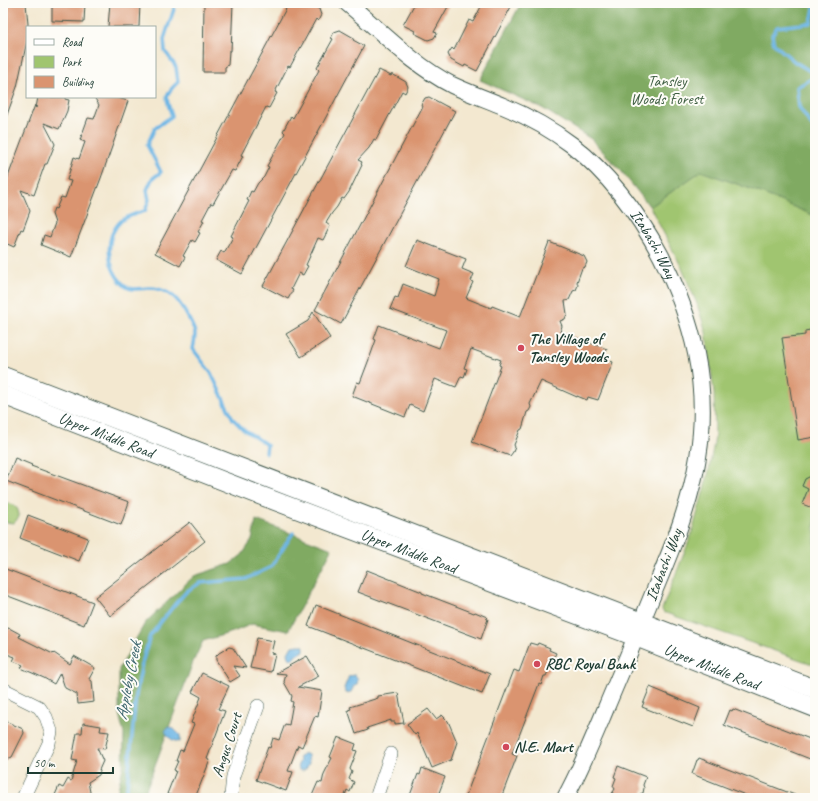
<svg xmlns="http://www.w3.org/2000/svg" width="818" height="801" font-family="Caveat,sans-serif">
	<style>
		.green { fill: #a0c56f; stroke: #608152 }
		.forest { fill: #80aa62; stroke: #50744b }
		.water { fill: #6db6e5; stroke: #467a8c }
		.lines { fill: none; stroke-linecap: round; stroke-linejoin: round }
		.stream { stroke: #6db6e5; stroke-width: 3.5 }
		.building { fill: #da9470 }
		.minor-casing { stroke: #3f574b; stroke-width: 14 }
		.tertiary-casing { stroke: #3f574b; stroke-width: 18 }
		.secondary-casing { stroke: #3f574b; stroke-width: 20 }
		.minor { stroke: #fff; stroke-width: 13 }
		.tertiary { stroke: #fff; stroke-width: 16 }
		.secondary { stroke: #fff; stroke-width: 18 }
		.poi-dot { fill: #d1495b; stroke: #fdfcf7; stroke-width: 1.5 }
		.labels { text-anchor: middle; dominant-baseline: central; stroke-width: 4; stroke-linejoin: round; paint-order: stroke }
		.park-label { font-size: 16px; fill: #3f5f43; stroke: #fdfcf7 }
		.street-label { font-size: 16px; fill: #1f3d34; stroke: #fdfcf7 }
		.poi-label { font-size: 16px; font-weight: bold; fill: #1f3d34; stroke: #fdfcf7; text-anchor: start }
		.water-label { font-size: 17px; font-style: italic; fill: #366169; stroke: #fdfcf7 }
	</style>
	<rect width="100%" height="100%" fill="#fdfcf7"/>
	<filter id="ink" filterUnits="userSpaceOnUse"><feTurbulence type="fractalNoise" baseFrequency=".025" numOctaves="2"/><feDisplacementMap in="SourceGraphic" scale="8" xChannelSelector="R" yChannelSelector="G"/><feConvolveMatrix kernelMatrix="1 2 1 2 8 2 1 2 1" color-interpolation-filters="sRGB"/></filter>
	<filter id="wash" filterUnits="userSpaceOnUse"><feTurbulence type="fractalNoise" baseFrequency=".012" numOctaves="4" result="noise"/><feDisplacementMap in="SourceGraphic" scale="16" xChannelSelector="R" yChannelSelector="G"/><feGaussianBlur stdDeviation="0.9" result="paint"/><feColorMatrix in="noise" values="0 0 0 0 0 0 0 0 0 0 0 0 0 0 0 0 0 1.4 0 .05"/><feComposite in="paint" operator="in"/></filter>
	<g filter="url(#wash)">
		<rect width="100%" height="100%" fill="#f3e8d0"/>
		<g class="green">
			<polygon points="701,171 759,192 815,216 815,665 663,612 662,609 691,536 708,475 715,437 714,392 706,332 697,304 681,266 650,207"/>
			<path d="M8 503C16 505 19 509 19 517L14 523 3 522V506Z"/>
		</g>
		<g class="forest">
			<polygon points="521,3 815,3 815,216 759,192 701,171 650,207 622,172 591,139 542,108 480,80"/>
			<polygon points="256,520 332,549 288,631 252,624 233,632 203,641 193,662 143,798 132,798 117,794 123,766 124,734 119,714 119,669 145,623 194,576 230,564 242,555 252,540"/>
		</g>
		<g class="water">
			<polygon points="299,645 303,645 304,647 304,651 297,654 293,659 289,658 288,653 292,646"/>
			<polygon points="355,675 358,679 357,684 354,686 351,692 346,693 344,688 349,676"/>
			<path d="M168 727 173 728 180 735V742C173 741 169 739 165 731Z"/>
			<polygon points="304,753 308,755 309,763 306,769 302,771 299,770 298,765 300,761 299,757"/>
		</g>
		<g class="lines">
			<g class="stream">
				<path d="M174 3V9L164 39 165 51 176 67 178 82C163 96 166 98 172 116L155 128 147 145 161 172 152 179 147 190 149 200 145 211C138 213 128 216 122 220 104 236 106 267 123 284 132 294 146 285 158 289 163 290 173 295 176 299 181 304 195 328 195 334 195 339 194 344 193 349L211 373 233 419 243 429 267 445 266 453"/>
				<polyline points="815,3 811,23 777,27 772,35 774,44 795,62 815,74"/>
				<polyline points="815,77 797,87 799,107 812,126 815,128"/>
				<polyline points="126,798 136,695 142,663 150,636 175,604 187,591 200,583 246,579 271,567 293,533"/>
			</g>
		</g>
		<g id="blocks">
			<g class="building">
				<polygon points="3,3 26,3 28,24 27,41 17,87 4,123 3,122"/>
				<polygon points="52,3 85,3 84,22 52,21"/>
				<polygon points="110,3 140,3 139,27 108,27"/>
				<polygon points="204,3 233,3 231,51 229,51 228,65 225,67 225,72 203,72"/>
				<polygon points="289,3 308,3 319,9 321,15 318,21 316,19 290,67 288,66 275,92 277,93 269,108 266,107 241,155 243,156 235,171 232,170 213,204 211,203 202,220 204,221 198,232 200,233 195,242 192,240 183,256 185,257 180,266 155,253"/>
				<polygon points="415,3 450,3 434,32 437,33 434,38 428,40 414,33 415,31 403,25"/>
				<polygon points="483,3 513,3 477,71 465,65 464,67 451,60 448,54 452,48 454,50 469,20 473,22"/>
				<polygon points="340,30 354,38 353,40 364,46 242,274 216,260 221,251 224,253 233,237 231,236 249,201 247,200 251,191 253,192 258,183 264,177 269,167 267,166 285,133 283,131 291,116 293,118 319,70 317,68 333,39 331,38 334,32"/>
				<polygon points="379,70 391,76 392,74 406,82 408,87 405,93 402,91 376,140 374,139 369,148 358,160 362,162 361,164 362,165 349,192 344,199 342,198 337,207 332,213 326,223 330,226 323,240 318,238 306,265 308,266 303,275 299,273 291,289 293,290 288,299 263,286"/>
				<polygon points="38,97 65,97 65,99 69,100 67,111 59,129 44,123 55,144 47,164 45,164 34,195 21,190 30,211 23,230 21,229 14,247 3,242 3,190 35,105 36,108"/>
				<polygon points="94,97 115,97 128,101 101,178 71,257 41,245 44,235 50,237 55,223 52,214 54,208 56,209 61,197 65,198 71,181 67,180 74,157 79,159 85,142 80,140 88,118 94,119 99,105"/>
				<polygon points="429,97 455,111 341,324 315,310 423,106 421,105 425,98"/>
				<polygon points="417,240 466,259 462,269 474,274 471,281 473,282 466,298 491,308 492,306 520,317 549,242 584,256 587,262 585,267 582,268 577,282 578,285 576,290 573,291 569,300 565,301 567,314 565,319 560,321 562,326 560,332 607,349 603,358 613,362 598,400 588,397 587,400 577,396 577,397 541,381 530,404 531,407 529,411 527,412 522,429 520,430 514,445 515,447 513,452 510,456 472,442 501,366 499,365 501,360 471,349 464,368 467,369 464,377 461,376 456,387 435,379 423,411 410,405 405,417 352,396 357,382 360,383 371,354 376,340 374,339 379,325 439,348 446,330 390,309 395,297 398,298 403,284 434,296 439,279 406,266"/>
				<polygon points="313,312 330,338 301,357 286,334 308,321"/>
				<polygon points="815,329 815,437 798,440 782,338 805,335 805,331"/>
				<polygon points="15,458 32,465 31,466 129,502 121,525 6,481"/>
				<polygon points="814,472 815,472 815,509 802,504 808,489 802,486 805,479 813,475"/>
				<polygon points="28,515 88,538 79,561 20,538"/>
				<polygon points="190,522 205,541 110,616 95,597"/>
				<polygon points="3,568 93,602 84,625 3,594"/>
				<polygon points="367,570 422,592 422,593 474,613 475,612 487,617 486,618 488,619 481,639 358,592"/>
				<polygon points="316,605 490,674 482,694 308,626"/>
				<polygon points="9,628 20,634 19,637 53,654 54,653 70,664 74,656 95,668 89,679 92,681 94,702 78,704 77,694 65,688 60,673 54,684 44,678 21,668 23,665 13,661 15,657 4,653 3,651 3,630"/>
				<polygon points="257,638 274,641 271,653 275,654 271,672 250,668"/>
				<polygon points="530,643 537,645 538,643 550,648 549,650 556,653 546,676 544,676 541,685 539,684 512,754 517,756 501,798 465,798 514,670 519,672"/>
				<polygon points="229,647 233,648 246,668 233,666 240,676 230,682 216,660 216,656 219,653"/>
				<polygon points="307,656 319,676 298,687 322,691 318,717 315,716 302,747 298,745 288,771 293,772 286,791 256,780 268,747 270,748 273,738 279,740 285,724 289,725 293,702 291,701 292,696 284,682 286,674 276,673"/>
				<polygon points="202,673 229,686 218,709 225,711 207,759 210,760 195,798 178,798 167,794 176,771 174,770 178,761 176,761 180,750 183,751 194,724 191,723 201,697 192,692"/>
				<polygon points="650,687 700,708 693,727 642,707"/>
				<polygon points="398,693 404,723 395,724 395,722 391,722 391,720 367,728 368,730 356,734 348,710 351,709 350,707 378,698 378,696"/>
				<polygon points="428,709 436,719 442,715 448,721 457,742 451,760 432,768 417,733 415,735 407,724"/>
				<polygon points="733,709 815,741 815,746 810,759 724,725 730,710 732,711"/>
				<polygon points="3,720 23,729 24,733 12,757 3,761"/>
				<polygon points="83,723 101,726 100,731 109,732 105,749 97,748 103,761 99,770 100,771 99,775 88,782 90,792 87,798 60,798 55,795 59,786 63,788 68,779 71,781 77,761 72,760 77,733 82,733"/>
				<polygon points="338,737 356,744 354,750 357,751 350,769 352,772 349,779 354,782 350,792 347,790 344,798 311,798 318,782 322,783 324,774 332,758 330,757"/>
				<polygon points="699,758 800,797 800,798 753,798 692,774 697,760 698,760"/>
				<polygon points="618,766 646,777 643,785 644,788 643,793 640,794 638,798 609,798 615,789 613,786 616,778 614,777"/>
				<polygon points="422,768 445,777 437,798 409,798 418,774 420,775"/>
			</g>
		</g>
	</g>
	<g filter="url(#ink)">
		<use href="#blocks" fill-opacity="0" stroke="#3f574b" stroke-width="1"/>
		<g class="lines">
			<defs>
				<g id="minor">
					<polyline points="3,689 39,707 46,717 51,731 49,743 23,798"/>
					<polyline points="231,796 233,776 258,706"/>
					<polyline points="376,798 391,754"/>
				</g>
				<g id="tertiary">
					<path id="s1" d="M347 3C381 31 413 65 452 85 469 93 486 99 503 106 527 116 551 129 572 145 610 175 638 213 661 256 693 320 710 385 698 457 689 514 663 568 642 621 631 650 618 679 606 708 593 739 581 769 565 798"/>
				</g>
				<g id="secondary">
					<polyline points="3,376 815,689"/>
					<path id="s2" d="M3 395 262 496 636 637 815 708"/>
				</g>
			</defs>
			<use href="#minor" class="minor-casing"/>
			<use href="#tertiary" class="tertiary-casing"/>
			<use href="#secondary" class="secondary-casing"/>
			<use href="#minor" class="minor"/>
			<use href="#tertiary" class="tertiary"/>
			<use href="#secondary" class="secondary"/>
		</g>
	</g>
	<g class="poi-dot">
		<circle cx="521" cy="348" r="4"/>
		<circle cx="537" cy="664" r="4"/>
		<circle cx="506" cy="747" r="4"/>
	</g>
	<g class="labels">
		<g class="park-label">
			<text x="667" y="81">Tansley<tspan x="667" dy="18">Woods Forest</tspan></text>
		</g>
		<g class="street-label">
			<text stroke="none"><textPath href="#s1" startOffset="397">Itabashi Way</textPath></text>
			<text stroke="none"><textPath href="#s2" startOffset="111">Upper Middle Road</textPath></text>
			<text stroke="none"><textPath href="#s2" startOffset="435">Upper Middle Road</textPath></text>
			<text transform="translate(664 565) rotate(-69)">Itabashi Way</text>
			<text stroke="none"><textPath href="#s2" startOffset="759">Upper Middle Road</textPath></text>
			<text transform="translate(227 745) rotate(-72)">Angus Court</text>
		</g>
		<g class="poi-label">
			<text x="529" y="339">The Village of<tspan x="529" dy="18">Tansley Woods</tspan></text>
			<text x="545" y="664">RBC Royal Bank</text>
			<text x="514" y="747">N.E. Mart</text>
		</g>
		<g class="water-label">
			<text transform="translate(128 681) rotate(-79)">Appleby Creek</text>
		</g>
	</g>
	<rect width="818" height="801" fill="none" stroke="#fdfcf7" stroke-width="16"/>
	<rect x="26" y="26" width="130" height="72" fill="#fdfcf7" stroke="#a4b0a9"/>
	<rect x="34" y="39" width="20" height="6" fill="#ffffff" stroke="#a4b0a9"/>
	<text x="62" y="46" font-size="12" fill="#1f3d34">Road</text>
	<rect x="34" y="56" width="20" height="12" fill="#a0c56f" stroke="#a4b0a9"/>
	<text x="62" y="66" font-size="12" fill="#1f3d34">Park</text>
	<rect x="34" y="76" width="20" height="12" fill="#da9470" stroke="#a4b0a9"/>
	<text x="62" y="86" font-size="12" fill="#1f3d34">Building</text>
	<path d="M28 767v6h85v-6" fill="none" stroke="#1f3d34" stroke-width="2"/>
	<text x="34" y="767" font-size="12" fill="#1f3d34" stroke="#fdfcf7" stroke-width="3" paint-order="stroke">50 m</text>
</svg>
